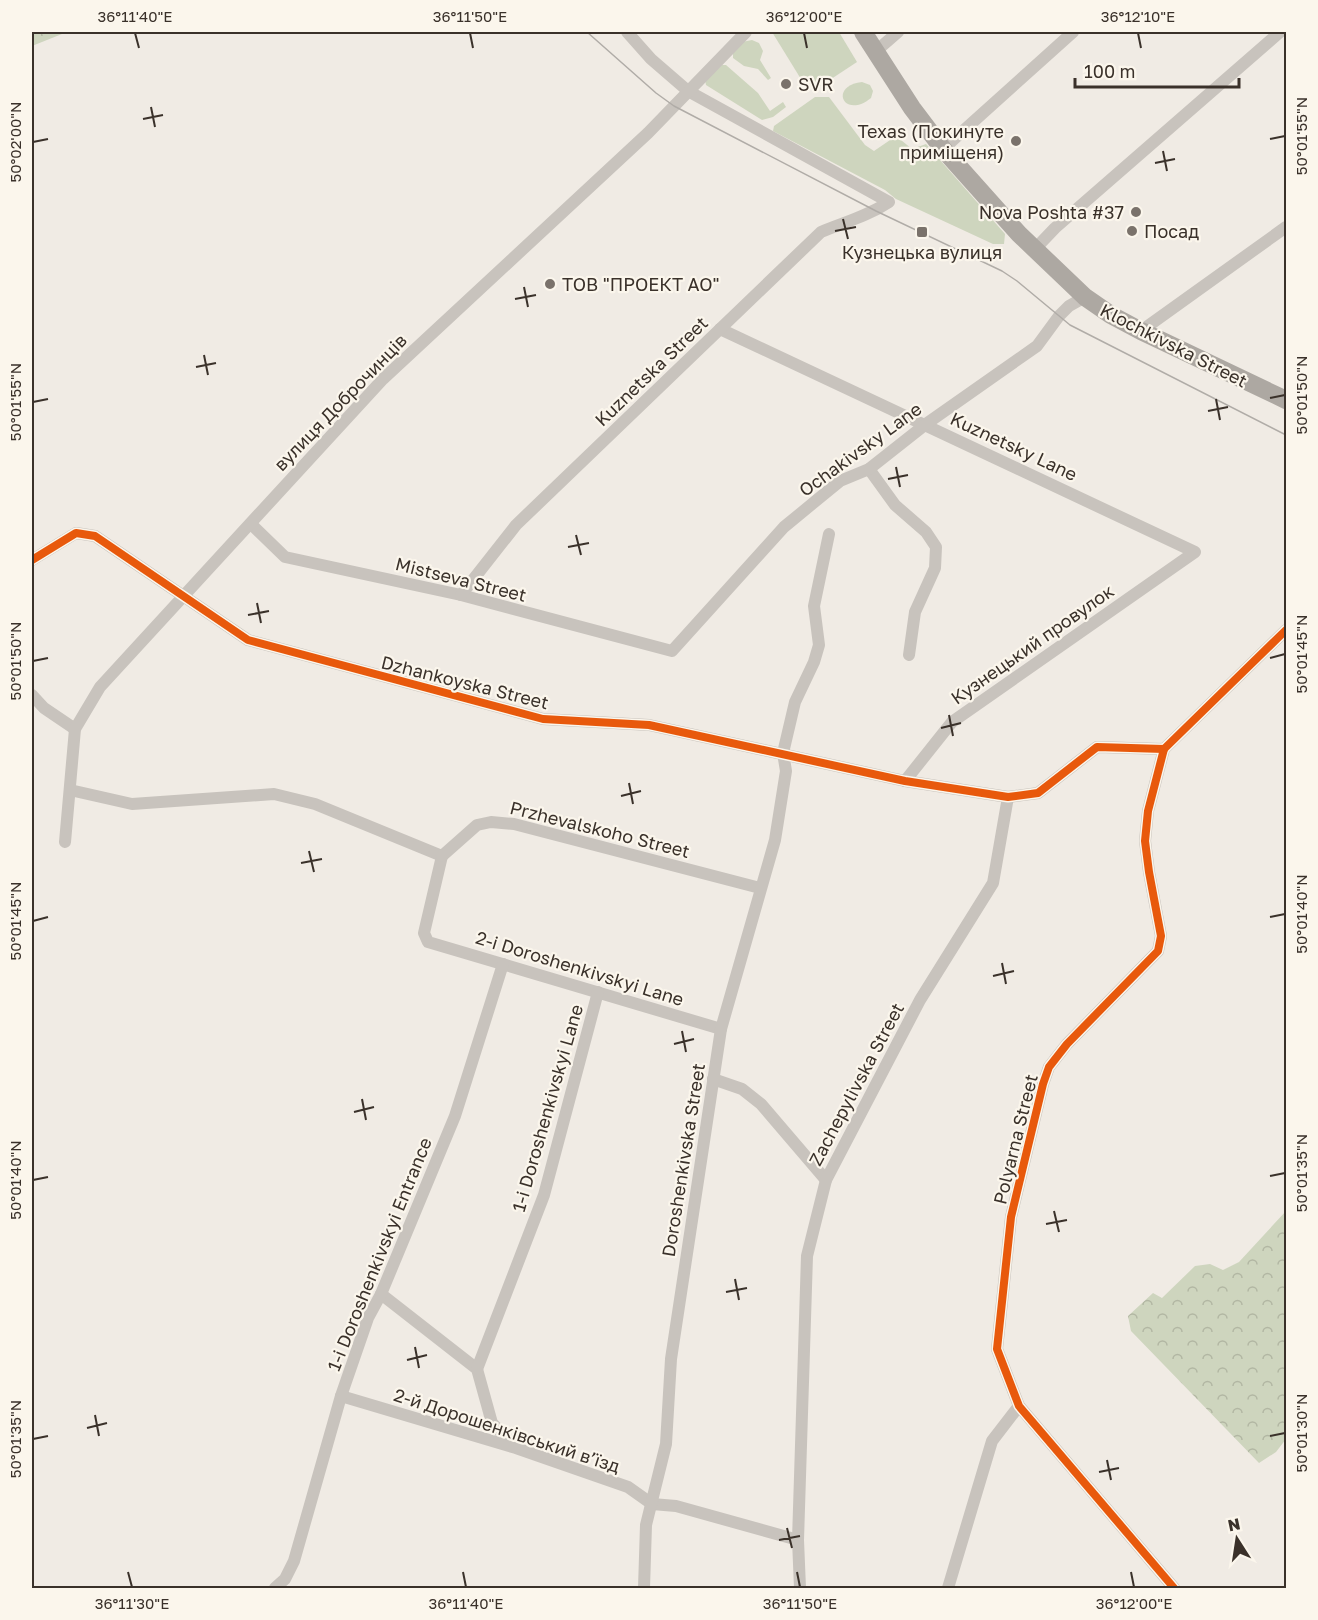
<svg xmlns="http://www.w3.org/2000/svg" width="1318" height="1620" font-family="'Golos Text',sans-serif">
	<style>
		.grass { fill: #ced5be }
		.forest { fill: url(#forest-crowns) }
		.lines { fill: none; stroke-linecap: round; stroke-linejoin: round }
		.minor { stroke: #c8c3bd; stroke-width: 12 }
		.primary { stroke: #ada8a2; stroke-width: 18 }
		.tram { stroke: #b0aca7; stroke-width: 1.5 }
		.cycleway-casing { stroke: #fbf6ec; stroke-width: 11 }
		.cycleway { stroke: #e8590c; stroke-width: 8 }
		.ticks { fill: none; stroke: #3a312a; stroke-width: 2 }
		.poi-dot { fill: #7a726b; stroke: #fbf6ec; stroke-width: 2 }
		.labels { text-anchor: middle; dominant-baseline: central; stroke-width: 4.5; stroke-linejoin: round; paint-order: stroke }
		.poi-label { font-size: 18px; fill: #3a312a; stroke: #fbf6ec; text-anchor: start }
		.street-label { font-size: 18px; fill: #3a312a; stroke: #fbf6ec }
		.neatline { fill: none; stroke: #3a312a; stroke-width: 2 }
		.ticks-label { font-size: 15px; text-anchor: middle; fill: #3a312a }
	</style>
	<defs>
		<pattern id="forest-crowns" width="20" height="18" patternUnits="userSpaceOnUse" patternTransform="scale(1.5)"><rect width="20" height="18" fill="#ced5be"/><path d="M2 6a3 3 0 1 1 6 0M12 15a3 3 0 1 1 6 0" fill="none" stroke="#b2b7a3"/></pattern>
	</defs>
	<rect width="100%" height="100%" fill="#f0ebe4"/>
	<g class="grass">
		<polygon points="772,32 839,32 857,62 819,87 811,87 804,84"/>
		<polygon points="752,40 759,43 763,51 760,60 771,78 768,80 758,69 744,66 733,58 733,53 742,42"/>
		<polygon points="722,65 726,65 758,93 770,111 783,102 786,107 773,117 762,120 706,85 705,80"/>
		<path d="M862 82 870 85 873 91 871 98C844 120 828 86 862 82Z"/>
		<polygon points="815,97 829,97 865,145 874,151 896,136 912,149 926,144 1005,234 1004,244 993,244 896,199 885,190 773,131 774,126"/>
	</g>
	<g class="forest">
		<polygon points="32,32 67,32 32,46"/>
		<polygon points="1286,1211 1286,1439 1276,1452 1259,1463 1131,1331 1128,1316 1153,1293 1162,1298 1195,1266 1210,1264 1223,1270 1239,1262"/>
	</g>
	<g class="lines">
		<g class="minor">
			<polyline points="875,52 898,32"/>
			<polyline points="943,149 1073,32"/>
			<polyline points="1034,250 1055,228 1280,32"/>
			<polyline points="720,329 1195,552 952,722 905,781"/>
			<polyline points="1141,331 1286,227"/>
			<polyline points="869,469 895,505 926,532 936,547 935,568 915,612 909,655"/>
			<polyline points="251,524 285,557 461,595 672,651 784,527 840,481 869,469 926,424 1037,346 1059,316 1069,306 1085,297"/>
			<polyline points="32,560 76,533 95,536 248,640 543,719 649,725 905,781 1008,797 1038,793 1097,747 1164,749"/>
			<path d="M461 595 516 525 821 232C845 222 868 216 889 202L688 91 651 59 627 32"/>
			<polyline points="32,695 44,708 75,729"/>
			<polyline points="70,790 132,804 274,794 315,804 442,856"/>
			<polyline points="65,842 75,729 100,687 383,379 648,133 746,32"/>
			<polyline points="442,856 424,933 428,942 721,1029"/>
			<polyline points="442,856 477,825 491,822 514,824 760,888"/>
			<polyline points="713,1079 742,1089 761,1104 826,1180"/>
			<polyline points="381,1294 477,1369 492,1423 515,1447"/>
			<polyline points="477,1369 544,1195 598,992"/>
			<polyline points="341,1396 516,1448 628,1487 652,1504 676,1506 798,1540"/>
			<polyline points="275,1588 285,1579 294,1561 341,1396 368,1318 381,1294 455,1116 503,964"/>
			<polyline points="644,1588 646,1525 666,1444 671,1359 721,1029 775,840 786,771 783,753 795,702 814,662 819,645 814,606 829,534"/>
			<polyline points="800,1588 798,1540 807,1256 826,1180 920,1000 993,883 1008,797"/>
			<polyline points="948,1588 992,1441 1019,1406"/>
			<polyline points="1174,1588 1019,1406 997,1349 1011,1217 1043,1084 1049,1067 1067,1044 1158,951 1161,936 1149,872 1145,841 1148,811 1164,749 1286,630"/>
		</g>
		<polyline class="primary" points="863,32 912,108 943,149 1019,234 1085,297 1111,315 1141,331 1286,400"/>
		<polyline class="tram" points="587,32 656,93 674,106 876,211 1002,271 1017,281 1070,325 1286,435"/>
		<defs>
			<g id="cycleway">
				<polyline points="32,560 76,533 95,536 248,640 543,719 649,725 905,781 1008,797 1038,793 1097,747 1164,749"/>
				<polyline points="1174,1588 1019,1406 997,1349 1011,1217 1043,1084 1049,1067 1067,1044 1158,951 1161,936 1149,872 1145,841 1148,811 1164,749 1286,630"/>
			</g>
		</defs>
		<use href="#cycleway" class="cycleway-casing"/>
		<use href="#cycleway" class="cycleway"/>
	</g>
	<path class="ticks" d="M135 33 139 48M470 33 473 48M804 33 807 48M1138 33 1141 48M151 107 155 127M143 119 163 115M1270 139 1285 136M33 142 48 139M1163 151 1167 171M1155 163 1175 159M843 219 848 239M835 231 856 227M524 287 528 307M515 299 536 295M204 355 208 375M196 367 216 363M1270 398 1285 395M1216 399 1220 420M33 402 48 399M1208 411 1228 407M896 467 900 487M888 479 908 475M576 535 581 555M568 547 589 543M257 603 261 623M248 615 269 611M1270 658 1285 654M33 661 48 658M949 715 953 736M941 728 961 723M629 783 633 804M621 796 641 791M309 851 314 872M301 863 322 859M1270 917 1285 914M33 921 48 917M1002 963 1006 984M993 976 1014 971M682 1031 686 1052M674 1044 694 1039M362 1099 366 1120M354 1112 374 1107M1270 1176 1285 1173M33 1180 48 1177M1054 1211 1059 1232M1046 1224 1067 1220M735 1279 739 1300M726 1292 747 1288M415 1347 419 1368M407 1360 427 1355M95 1415 99 1436M87 1428 107 1423M1270 1436 1285 1433M33 1439 48 1436M1107 1460 1111 1480M1099 1472 1119 1468M787 1528 792 1548M779 1540 800 1536M128 1572 132 1587M463 1572 466 1587M797 1572 800 1587M1131 1572 1134 1587"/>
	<g class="poi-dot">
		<circle cx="786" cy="84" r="6"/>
		<circle cx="1016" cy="141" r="6"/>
		<circle cx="1136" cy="212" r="6"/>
		<circle cx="1132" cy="231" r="6"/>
		<rect x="916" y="226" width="12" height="12" rx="3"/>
		<circle cx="550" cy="284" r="6"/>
	</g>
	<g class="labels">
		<g class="poi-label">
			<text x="798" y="84">SVR</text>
			<text x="1004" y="131" text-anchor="end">Texas (Покинуте<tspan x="1004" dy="21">приміщеня)</tspan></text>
			<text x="1124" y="212" text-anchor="end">Nova Poshta #37</text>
			<text x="1144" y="231">Посад</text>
			<text x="922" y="252" text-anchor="middle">Кузнецька вулиця</text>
			<text x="562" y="284">ТОВ "ПРОЕКТ АО"</text>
		</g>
		<g class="street-label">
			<text transform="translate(1174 345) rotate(27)">Klochkivska Street</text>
			<text transform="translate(651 371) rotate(-44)">Kuznetska Street</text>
			<text transform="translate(340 402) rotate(-46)">вулиця Доброчинців</text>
			<text transform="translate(1014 446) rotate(25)">Kuznetsky Lane</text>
			<text transform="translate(860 449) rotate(-36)">Ochakivsky Lane</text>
			<text transform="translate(461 579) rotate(14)">Mistseva Street</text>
			<text transform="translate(1032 644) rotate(-35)">Кузнецький провулок</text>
			<text transform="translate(465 682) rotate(14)">Dzhankoyska Street</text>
			<text transform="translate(600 829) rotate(14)">Przhevalskoho Street</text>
			<text transform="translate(580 968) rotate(17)">2-i Doroshenkivskyi Lane</text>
			<text transform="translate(856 1084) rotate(-62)">Zachepylivska Street</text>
			<text transform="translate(547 1108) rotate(-74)">1-i Doroshenkivskyi Lane</text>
			<text transform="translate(1015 1139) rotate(-76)">Polyarna Street</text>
			<text transform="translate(683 1160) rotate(-81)">Doroshenkivska Street</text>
			<text transform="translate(379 1254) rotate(-68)">1-i Doroshenkivskyi Entrance</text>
			<text transform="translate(507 1430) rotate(18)">2-й Дорошенківський в’їзд</text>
		</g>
	</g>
	<rect width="1318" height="1620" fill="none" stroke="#fbf6ec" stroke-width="66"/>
	<g transform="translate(1237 1539) rotate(348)" stroke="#fbf6ec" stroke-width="4.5" paint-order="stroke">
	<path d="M0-4.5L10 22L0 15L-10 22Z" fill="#3a312a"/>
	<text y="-9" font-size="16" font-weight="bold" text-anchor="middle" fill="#3a312a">N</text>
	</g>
	<path d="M1075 78v9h164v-9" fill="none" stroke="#3a312a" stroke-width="3"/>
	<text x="1084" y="78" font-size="18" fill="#3a312a" stroke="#fbf6ec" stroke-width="4.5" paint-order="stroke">100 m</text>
	<rect x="33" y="33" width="1252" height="1554" class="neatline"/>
	<g class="ticks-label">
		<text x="135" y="22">36°11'40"E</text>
		<text x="470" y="22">36°11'50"E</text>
		<text x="804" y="22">36°12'00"E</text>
		<text x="1138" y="22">36°12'10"E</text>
		<text transform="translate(1302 136) rotate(-90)" y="5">50°01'55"N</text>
		<text transform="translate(16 142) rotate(-90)" y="5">50°02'00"N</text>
		<text transform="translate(1302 395) rotate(-90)" y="5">50°01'50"N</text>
		<text transform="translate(16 402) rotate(-90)" y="5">50°01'55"N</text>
		<text transform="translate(1302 654) rotate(-90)" y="5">50°01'45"N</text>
		<text transform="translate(16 661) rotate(-90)" y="5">50°01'50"N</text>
		<text transform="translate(1302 914) rotate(-90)" y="5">50°01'40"N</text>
		<text transform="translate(16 921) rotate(-90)" y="5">50°01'45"N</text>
		<text transform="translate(1302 1173) rotate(-90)" y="5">50°01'35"N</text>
		<text transform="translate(16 1180) rotate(-90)" y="5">50°01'40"N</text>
		<text transform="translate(1302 1433) rotate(-90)" y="5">50°01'30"N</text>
		<text transform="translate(16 1439) rotate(-90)" y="5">50°01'35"N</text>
		<text x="132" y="1609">36°11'30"E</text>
		<text x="466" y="1609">36°11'40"E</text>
		<text x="800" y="1609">36°11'50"E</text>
		<text x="1134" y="1609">36°12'00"E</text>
	</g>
</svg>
